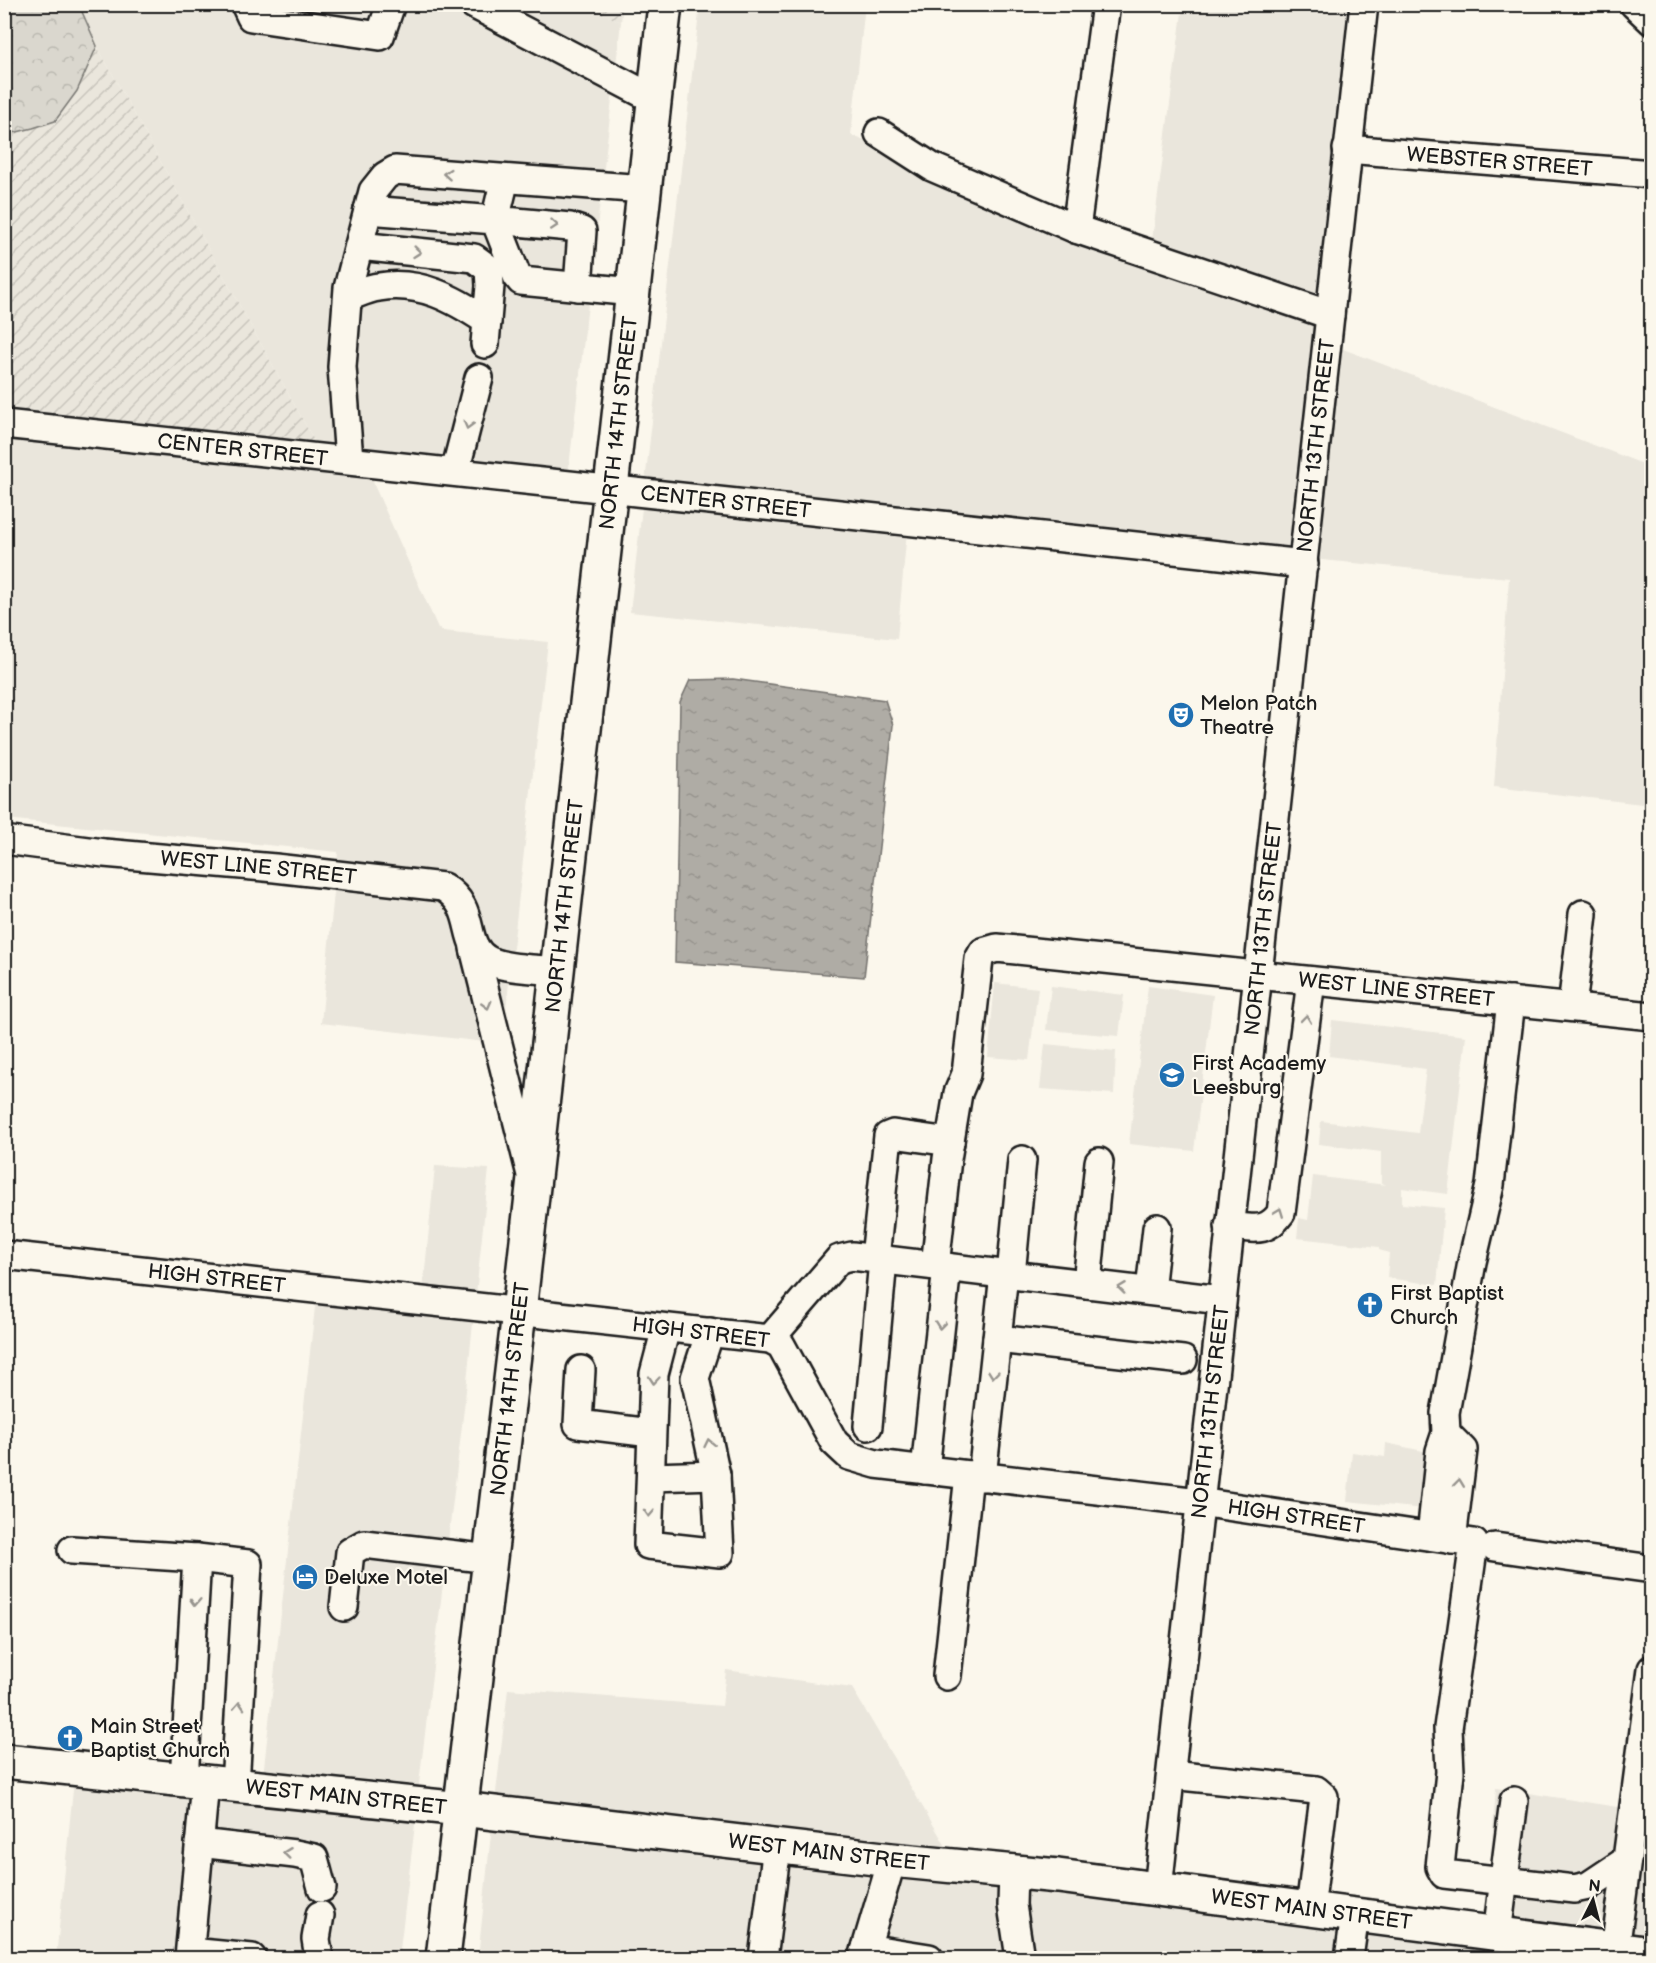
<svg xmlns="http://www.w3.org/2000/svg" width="1656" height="1963" font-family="'Balsamiq Sans',sans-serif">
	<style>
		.built { fill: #eae6dc }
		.industrial { fill: url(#industrial-furrows) }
		.forest { fill: url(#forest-crowns); stroke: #7b7a75; stroke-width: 1.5 }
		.water { fill: url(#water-ripples); stroke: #74726e; stroke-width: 1.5 }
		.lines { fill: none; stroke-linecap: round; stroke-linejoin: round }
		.minor-casing { stroke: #1c1c1c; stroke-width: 32 }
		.major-casing { stroke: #1c1c1c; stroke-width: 38 }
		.highway-casing { stroke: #1c1c1c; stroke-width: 38 }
		.minor { stroke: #fbf7ec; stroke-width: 27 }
		.major { stroke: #fbf7ec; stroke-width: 33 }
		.highway { stroke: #fbf7ec; stroke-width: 33 }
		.oneway { stroke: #97948e }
		.labels { text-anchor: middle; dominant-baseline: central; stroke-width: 4.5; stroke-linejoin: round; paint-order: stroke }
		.street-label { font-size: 21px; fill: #1c1c1c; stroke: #fbf7ec }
		.poi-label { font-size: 21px; fill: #1c1c1c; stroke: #fbf7ec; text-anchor: start }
	</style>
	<defs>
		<pattern id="industrial-furrows" width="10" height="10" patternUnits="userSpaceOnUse" patternTransform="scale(1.5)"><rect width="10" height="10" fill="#eae6dc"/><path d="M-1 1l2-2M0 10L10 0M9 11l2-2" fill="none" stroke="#c8c5bc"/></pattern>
		<pattern id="forest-crowns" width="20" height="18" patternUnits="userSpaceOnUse" patternTransform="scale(1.5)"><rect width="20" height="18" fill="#dad7ce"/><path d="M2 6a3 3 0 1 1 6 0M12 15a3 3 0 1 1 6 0" fill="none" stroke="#bab8b0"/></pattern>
		<pattern id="water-ripples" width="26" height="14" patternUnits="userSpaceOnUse" patternTransform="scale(1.5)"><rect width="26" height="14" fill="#afaca5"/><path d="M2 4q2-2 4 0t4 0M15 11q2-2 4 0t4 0" fill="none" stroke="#96938d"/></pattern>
	</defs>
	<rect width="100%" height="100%" fill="#fbf7ec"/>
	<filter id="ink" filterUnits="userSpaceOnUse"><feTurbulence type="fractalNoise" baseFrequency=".0167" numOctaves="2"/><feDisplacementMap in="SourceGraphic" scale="12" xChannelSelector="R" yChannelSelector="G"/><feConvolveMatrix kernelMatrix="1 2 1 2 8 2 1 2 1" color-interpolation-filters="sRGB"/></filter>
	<g filter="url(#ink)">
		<g class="built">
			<polygon points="583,4 621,22 566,493 376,473 373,479 374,485 438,628 443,631 548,642 502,1044 321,1023 338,852 5,819 5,427 327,464 97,46 79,5"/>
			<polygon points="700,5 865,5 851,135 1149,263 1183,5 1366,5 1330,344 1651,467 1651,805 1494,787 1509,578 908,520 897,639 630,612"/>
			<polygon points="995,983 1038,988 1029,1060 988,1057"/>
			<polygon points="1051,986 1124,995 1119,1036 1046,1030"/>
			<polygon points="1148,986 1213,995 1194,1151 1129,1144"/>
			<polygon points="1332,1020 1466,1036 1448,1194 1402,1188 1402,1204 1444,1208 1437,1285 1387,1278 1389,1253 1379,1250 1379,1247 1297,1238 1299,1218 1308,1220 1313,1176 1386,1185 1381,1183 1381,1152 1319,1144 1321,1121 1418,1133 1426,1069 1329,1056"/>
			<polygon points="1045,1044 1116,1051 1114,1094 1040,1089"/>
			<polygon points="435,1166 489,1169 465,1400 418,1792 263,1776 317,1289 422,1301"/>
			<polygon points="1386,1443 1437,1454 1434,1510 1347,1501 1352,1452 1385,1457"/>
			<polygon points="726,1670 852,1688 950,1853 495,1801 508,1689 722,1706"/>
			<polygon points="1651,1745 1651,1942 1486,1920 1496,1788 1643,1811"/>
			<polygon points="74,1780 416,1816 399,1958 56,1958"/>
			<polygon points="492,1824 890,1871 1594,1958 478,1958"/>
		</g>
		<g class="industrial">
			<polygon points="583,5 623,5 621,22"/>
			<polygon points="97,46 327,464 5,427 4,135 33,128 55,121 77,91"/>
		</g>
		<polygon class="forest" points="4,5 79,5 97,46 77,91 55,121 33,128 5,135"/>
		<polygon class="water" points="733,679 885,700 893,725 864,977 675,962 680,702 690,680"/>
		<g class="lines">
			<defs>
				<g id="minor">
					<polyline points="245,4 251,17 380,36 391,4"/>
					<polyline points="473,4 654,99"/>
					<polyline points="1634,4 1652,21"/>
					<polyline points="879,133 932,167 1076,229 1330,315"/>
					<path id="s1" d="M1347 149 1652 174"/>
					<polyline points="505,179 495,220 570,227 582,231 578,287"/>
					<polyline points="368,210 495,220 517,276 521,281 633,292"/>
					<polyline points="1076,229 1106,4"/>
					<polyline points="359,246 474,258 489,269 490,286 485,344"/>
					<path d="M348 297C357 294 368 288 379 287 420 280 454 299 487 321"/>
					<path id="s2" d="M4 424 1304 564"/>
					<polyline points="349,460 342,367 348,288 373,191 385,176 395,170 644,189"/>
					<polyline points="455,472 479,378"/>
					<path id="s3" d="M4 840 104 853 275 868 443 887C479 909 459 943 488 960 503 969 539 969 558 971"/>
					<polyline points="474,948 530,1171"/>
					<polyline points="1572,1007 1583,914"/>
					<path d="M1229 1226C1253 1228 1266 1234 1281 1213L1311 981"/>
					<path id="s4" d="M4 1255 770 1339 781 1345 834 1442 849 1456 876 1464 1199 1502 1474 1543 1448 1728 1450 1772 1440 1867 1444 1874 1574 1889 1588 1886 1627 1860"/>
					<polyline points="875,1258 888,1136 893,1134 950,1142"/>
					<path id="s5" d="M935 1266 947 1159 958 1093 966 1074 979 959 983 952 997 948 1652 1016"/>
					<polyline points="1011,1275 1022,1160"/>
					<polyline points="1087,1284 1099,1162"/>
					<polyline points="1150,1291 1157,1228"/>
					<polyline points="666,1328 654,1374 648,1545 720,1553 716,1475 695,1378 710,1332"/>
					<polyline points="770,1339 839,1259 852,1256 1221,1300"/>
					<polyline points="997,1339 1183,1360"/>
					<polyline points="581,1370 578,1424 651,1433"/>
					<polyline points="868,1426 883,1260"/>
					<polyline points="1446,1433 1463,1450 1452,1540"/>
					<polyline points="925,1470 947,1267"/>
					<polyline points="651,1477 716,1475"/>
					<polyline points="982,1477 1004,1274"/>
					<polyline points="1431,1536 1440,1451 1446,1433 1445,1413 1472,1262 1490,1185 1511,1001"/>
					<polyline points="1495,1547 1652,1569"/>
					<polyline points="72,1550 197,1558"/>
					<polyline points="344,1607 350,1552 364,1544 490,1559"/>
					<polyline points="947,1676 969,1475"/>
					<polyline points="1171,1775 1316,1790 1324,1797 1310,1909"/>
					<polyline points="184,1780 197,1558 248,1564 235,1785"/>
					<polyline points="199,1843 295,1854 314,1858 322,1888"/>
					<polyline points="1013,1872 1012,1905 1020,1958"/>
					<path id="s6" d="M1158 1889 1364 4"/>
					<polyline points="1497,1934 1514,1801"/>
					<polyline points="866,1948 929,1958"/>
					<polyline points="190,1952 252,1958"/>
					<polyline points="189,1958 205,1782"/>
					<polyline points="319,1958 316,1939 320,1915"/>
					<polyline points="763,1958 777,1846"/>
					<polyline points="863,1958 892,1860"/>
					<polyline points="1349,1958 1355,1915"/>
					<polyline points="1614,1958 1652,1669"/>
				</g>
				<g id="major">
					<path id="s7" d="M4 1761 461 1809 892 1860 1058 1876 1652 1954"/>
				</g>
				<g id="highway">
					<path id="s8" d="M443 1958 519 1312 665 4"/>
				</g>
			</defs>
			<use href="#minor" class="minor-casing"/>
			<use href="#major" class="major-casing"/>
			<use href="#highway" class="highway-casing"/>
			<use href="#minor" class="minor"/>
			<use href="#major" class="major"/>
			<use href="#highway" class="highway"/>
		</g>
		<defs><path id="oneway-chevron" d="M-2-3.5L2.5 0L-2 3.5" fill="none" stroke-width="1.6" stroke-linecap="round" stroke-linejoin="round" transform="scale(1.5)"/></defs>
		<g class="oneway">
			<use href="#oneway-chevron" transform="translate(447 174) rotate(-176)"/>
			<use href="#oneway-chevron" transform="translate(554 225) rotate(5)"/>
			<use href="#oneway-chevron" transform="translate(417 252) rotate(6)"/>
			<use href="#oneway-chevron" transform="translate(468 425) rotate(105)"/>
			<use href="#oneway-chevron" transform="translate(487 1005) rotate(75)"/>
			<use href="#oneway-chevron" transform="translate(1306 1019) rotate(-83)"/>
			<use href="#oneway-chevron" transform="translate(1279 1212) rotate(-69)"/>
			<use href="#oneway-chevron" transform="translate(1122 1288) rotate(-173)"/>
			<use href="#oneway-chevron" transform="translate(940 1325) rotate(96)"/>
			<use href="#oneway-chevron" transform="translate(993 1374) rotate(96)"/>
			<use href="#oneway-chevron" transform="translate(654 1380) rotate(95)"/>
			<use href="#oneway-chevron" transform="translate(709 1443) rotate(-102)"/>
			<use href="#oneway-chevron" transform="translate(1459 1483) rotate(-83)"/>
			<use href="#oneway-chevron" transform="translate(649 1513) rotate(93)"/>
			<use href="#oneway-chevron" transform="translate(195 1602) rotate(93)"/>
			<use href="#oneway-chevron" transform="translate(239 1706) rotate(-87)"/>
			<use href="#oneway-chevron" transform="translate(287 1853) rotate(-173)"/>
		</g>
	</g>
	<defs>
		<symbol id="theatre-disc" viewBox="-11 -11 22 22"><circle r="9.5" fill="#1f6fb2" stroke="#fbf7ec"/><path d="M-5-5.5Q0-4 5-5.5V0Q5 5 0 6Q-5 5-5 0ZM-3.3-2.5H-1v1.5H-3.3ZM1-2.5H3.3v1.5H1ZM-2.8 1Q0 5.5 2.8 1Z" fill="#fff"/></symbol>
		<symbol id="school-disc" viewBox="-11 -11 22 22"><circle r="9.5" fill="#1f6fb2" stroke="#fbf7ec"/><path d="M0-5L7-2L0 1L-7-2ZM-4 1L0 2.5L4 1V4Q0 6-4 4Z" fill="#fff"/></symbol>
		<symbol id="church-disc" viewBox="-11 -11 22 22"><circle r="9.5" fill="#1f6fb2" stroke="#fbf7ec"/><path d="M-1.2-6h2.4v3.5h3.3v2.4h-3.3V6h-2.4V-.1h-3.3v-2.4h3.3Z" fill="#fff"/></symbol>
		<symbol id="hotel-disc" viewBox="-11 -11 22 22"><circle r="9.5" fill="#1f6fb2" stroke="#fbf7ec"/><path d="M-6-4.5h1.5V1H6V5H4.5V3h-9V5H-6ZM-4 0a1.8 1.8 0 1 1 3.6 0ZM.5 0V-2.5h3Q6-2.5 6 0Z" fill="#fff"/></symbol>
	</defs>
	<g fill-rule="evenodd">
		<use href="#theatre-disc" x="1166" y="700" width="30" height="30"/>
		<use href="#school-disc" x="1157" y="1060" width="30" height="30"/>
		<use href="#church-disc" x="1355" y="1290" width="30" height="30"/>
		<use href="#hotel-disc" x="290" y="1562" width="30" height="30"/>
		<use href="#church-disc" x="55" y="1723" width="30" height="30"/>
	</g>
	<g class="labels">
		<g class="street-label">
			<text stroke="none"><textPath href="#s1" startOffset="153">WEBSTER STREET</textPath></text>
			<text stroke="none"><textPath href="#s8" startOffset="1545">NORTH 14TH STREET</textPath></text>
			<text stroke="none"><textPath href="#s6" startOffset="1452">NORTH 13TH STREET</textPath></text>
			<text stroke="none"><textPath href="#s2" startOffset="240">CENTER STREET</textPath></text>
			<text stroke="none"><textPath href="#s2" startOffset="726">CENTER STREET</textPath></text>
			<text stroke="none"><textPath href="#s3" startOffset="256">WEST LINE STREET</textPath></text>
			<text stroke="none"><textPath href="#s8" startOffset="1059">NORTH 14TH STREET</textPath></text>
			<text stroke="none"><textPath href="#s6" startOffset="966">NORTH 13TH STREET</textPath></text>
			<text stroke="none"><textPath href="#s5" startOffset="735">WEST LINE STREET</textPath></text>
			<text stroke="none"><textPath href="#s4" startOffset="214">HIGH STREET</textPath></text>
			<text transform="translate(701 1333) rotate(7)">HIGH STREET</text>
			<text stroke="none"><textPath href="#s8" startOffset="573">NORTH 14TH STREET</textPath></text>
			<text stroke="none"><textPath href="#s6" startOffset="480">NORTH 13TH STREET</textPath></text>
			<text stroke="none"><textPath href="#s4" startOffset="1366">HIGH STREET</textPath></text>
			<text stroke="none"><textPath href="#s7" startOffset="344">WEST MAIN STREET</textPath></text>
			<text stroke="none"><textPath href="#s7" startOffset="830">WEST MAIN STREET</textPath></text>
			<text stroke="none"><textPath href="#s7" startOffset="1316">WEST MAIN STREET</textPath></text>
		</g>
		<g class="poi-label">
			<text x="1200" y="703">Melon Patch<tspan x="1200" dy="24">Theatre</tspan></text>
			<text x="1192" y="1063">First Academy<tspan x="1192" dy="24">Leesburg</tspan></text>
			<text x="1390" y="1293">First Baptist<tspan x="1390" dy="24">Church</tspan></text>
			<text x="324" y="1577">Deluxe Motel</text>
			<text x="90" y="1726">Main Street<tspan x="90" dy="24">Baptist Church</tspan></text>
		</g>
	</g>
	<rect width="1656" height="1963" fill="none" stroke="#fbf7ec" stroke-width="24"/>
	<rect x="12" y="12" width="1632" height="1939" fill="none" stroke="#1c1c1c" stroke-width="2" filter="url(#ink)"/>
	<g transform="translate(1593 1900) rotate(6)" stroke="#fbf7ec" stroke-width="4.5" paint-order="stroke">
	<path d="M0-4.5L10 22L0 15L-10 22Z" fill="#1c1c1c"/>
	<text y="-9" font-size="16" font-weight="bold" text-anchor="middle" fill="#1c1c1c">N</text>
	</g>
</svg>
